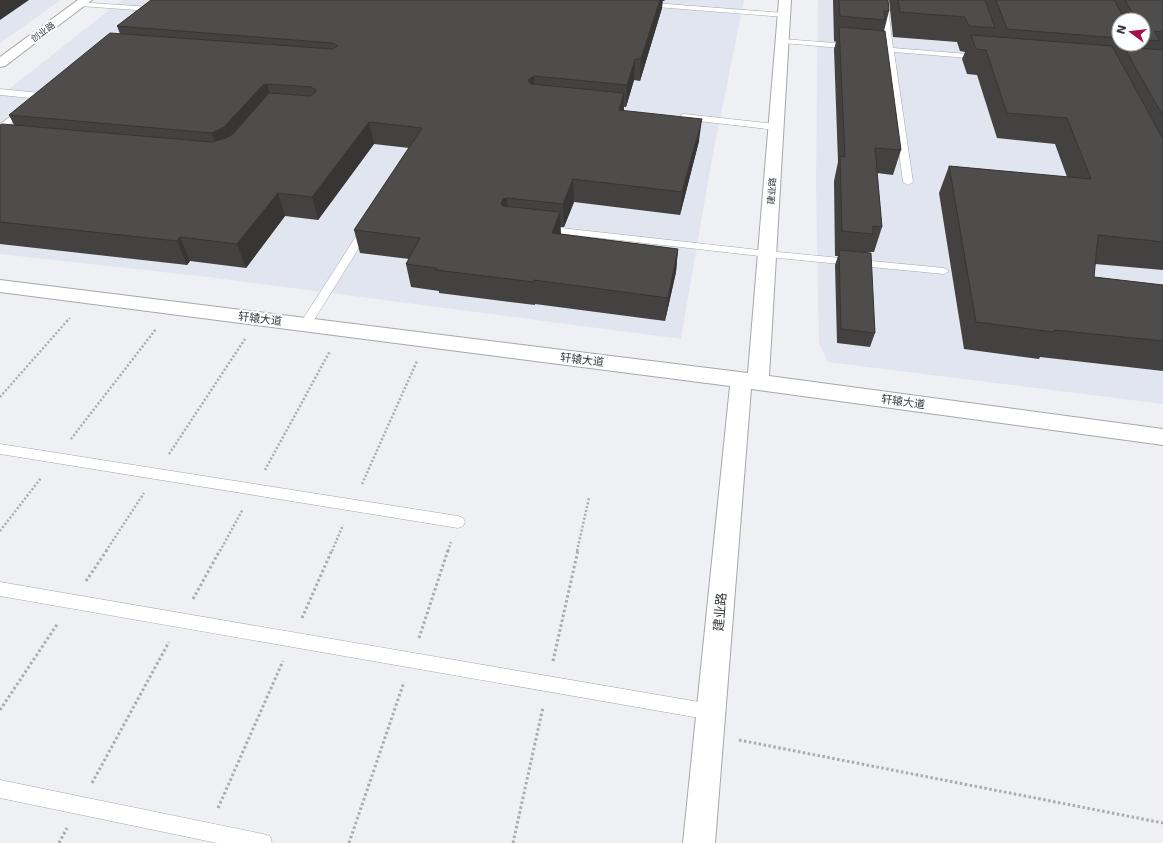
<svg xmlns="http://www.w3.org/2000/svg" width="1163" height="843" font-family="'DejaVu Sans','Noto Sans SC',sans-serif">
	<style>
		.built { fill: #e1e5ef; fill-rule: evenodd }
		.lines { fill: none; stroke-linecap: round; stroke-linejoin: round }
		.service-casing { stroke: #a6a7aa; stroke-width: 1 }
		.tertiary-casing { stroke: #a6a7aa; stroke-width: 2 }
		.path-far2 { stroke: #abacaf; stroke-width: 2; stroke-dasharray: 1.5 1.5; stroke-linecap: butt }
		.path-far1 { stroke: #abacaf; stroke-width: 2.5; stroke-dasharray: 2 2; stroke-linecap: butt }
		.path { stroke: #abacaf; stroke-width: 3; stroke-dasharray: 2.5 2.5; stroke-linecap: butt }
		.service { fill: #fff; fill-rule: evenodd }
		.tertiary { fill: #fff; fill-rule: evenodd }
		.wall { fill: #444240; fill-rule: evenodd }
		.shaded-wall { fill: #373634 }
		.building { fill: #4f4d4b; stroke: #373634 }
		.labels { text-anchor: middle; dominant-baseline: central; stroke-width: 4; stroke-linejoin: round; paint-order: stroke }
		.far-street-label { font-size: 9px; fill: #363638; stroke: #fdfeff }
		.street-label { font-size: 11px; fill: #363638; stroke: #fdfeff }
		.near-street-label { font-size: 13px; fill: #363638; stroke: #fdfeff }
	</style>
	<rect width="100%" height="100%" fill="#eff0f3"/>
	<g class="built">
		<polygon points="0,0 61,0 0,43"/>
		<polygon points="122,0 744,0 711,164 681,339 208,277 0,254 0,96"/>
		<path d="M818 0H1163V404L828 362 819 344 816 184ZM1119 20H1143V44H1119Z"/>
	</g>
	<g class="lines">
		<defs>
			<g id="service">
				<polygon points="879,0 887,0 893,48 980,55 984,57 980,59 894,52 913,182 908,185 903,182 886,52 783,43 779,41 783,39 886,47"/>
				<polygon points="77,2 150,7 154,9 150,11 80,6 77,6"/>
				<polygon points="641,2 784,13 788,15 784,17 644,6 640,4"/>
				<polygon points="0,89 41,93 45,96 41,99 0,95"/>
				<polygon points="25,106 28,107 29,109 28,111 0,131 0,124"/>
				<polygon points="684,114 776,124 780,127 776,130 681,119 680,117 681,115"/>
				<polygon points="367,224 372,227 309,328 301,328 299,325 301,322 362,227"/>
				<polygon points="543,226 768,251 944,268 949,271 944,274 768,257 539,231 538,229 539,227"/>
				<polygon points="0,444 458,516 463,518 465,522 463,526 458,528 0,454"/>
				<polygon points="0,582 711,704 717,706 720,712 717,718 711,720 0,596"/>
				<polygon points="0,780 263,834 270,836 272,843 217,843 0,798"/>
			</g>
			<g id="tertiary">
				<polygon points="78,0 92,0 5,66 0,67 0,57"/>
				<polygon points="779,0 791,0 769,376 1163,429 1163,445 751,389 715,843 683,843 730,386 0,292 0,280 748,373"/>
			</g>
		</defs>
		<use href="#service" class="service-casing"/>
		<use href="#tertiary" class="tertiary-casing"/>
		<polyline class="path-far2" points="67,321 70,318"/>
		<g class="path-far1">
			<polyline points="0,397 68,320"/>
			<polyline points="71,439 156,329"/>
			<polyline points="169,454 245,339"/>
			<polyline points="265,470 330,351"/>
			<polyline points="362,484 417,361"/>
			<polyline points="0,531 41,478"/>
			<polyline points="106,551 144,493"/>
			<polyline points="220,551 243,509"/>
			<polyline points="332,551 343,525"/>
			<polyline points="448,551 451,542"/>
			<polyline points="577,551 589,498"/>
		</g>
		<g class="path">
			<polyline points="86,581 107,550"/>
			<polyline points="193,599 220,550"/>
			<polyline points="302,618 332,550"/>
			<polyline points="419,638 448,550"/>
			<polyline points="553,661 578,550"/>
			<polyline points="0,710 58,623"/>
			<polyline points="739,740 1163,823"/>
			<polyline points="92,783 169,642"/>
			<polyline points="218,808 283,661"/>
			<polyline points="59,843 67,828"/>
			<polyline points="349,843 404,682"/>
			<polyline points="513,843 543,707"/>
		</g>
		<use href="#service" class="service"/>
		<use href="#tertiary" class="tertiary"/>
	</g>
	<g class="wall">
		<polygon points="151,0 665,0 664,1 662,1 662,8 640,81 634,80 626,107 624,107 624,111 699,141 680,215 574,202 564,227 560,227 561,234 678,249 676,272 665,321 535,304 535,305 439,293 439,291 411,287 406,264 409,259 360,253 354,230 409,148 374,144 318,220 285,216 246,268 190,261 187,265 0,244 0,125 14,125 9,115 120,34 117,26"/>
		<polygon points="833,0 888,0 889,11 884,31 901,150 893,175 877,173 882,227 874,252 868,252 867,253 875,333 870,347 837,343 835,265 838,256 835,256 834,181 838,162 834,49 836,42 834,41"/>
		<path d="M889 0H1163V270L1095 264 1094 277 1163 285V371L1040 357 1039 359 964 349 939 193 949 166 1067 177 1055 144 997 138 977 75 967 74 962 59 965 52 960 51 957 42 893 37ZM1119 20H1143V44H1119Z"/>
	</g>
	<g class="shaded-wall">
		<polygon points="0,0 29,0 0,20"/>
		<polygon points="660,0 663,0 662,8 640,81 641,59"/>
		<polygon points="635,59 634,80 626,107 627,85"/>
		<polygon points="534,76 535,98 528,80"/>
		<polygon points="267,84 273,106 220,155 212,133 263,85"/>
		<polygon points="624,93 623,115 619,110"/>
		<polygon points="702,119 699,141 680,215 682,192"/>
		<polygon points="369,122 374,144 318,220 312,197"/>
		<polygon points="573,179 574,202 564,227 563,204"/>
		<polygon points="278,193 285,216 246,268 237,244"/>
		<polygon points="507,198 509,222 501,204 503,199"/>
		<polygon points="560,212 561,236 552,233"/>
		<polygon points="180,237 190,261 187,265 177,241"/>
		<polygon points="678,249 676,272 665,321 668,298"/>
	</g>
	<g class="building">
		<polygon points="151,0 660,0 641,59 635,59 627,85 534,76 528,80 531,84 624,93 619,110 702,119 682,192 573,179 563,204 507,198 503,199 501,204 503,206 560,212 552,233 678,249 668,298 534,280 534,282 436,270 436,268 406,264 420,238 354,230 422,128 369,122 312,197 278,193 237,244 180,237 177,241 0,222 0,125 2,124 212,142 226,138 233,134 269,93 310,96 316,92 316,90 311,87 267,84 263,85 224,127 212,133 9,115 110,33 332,49 338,46 333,43 117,26"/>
		<polygon points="839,0 888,0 889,11 884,11 885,20 840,16"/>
		<polygon points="898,0 985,0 995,28 969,26 965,17 900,12"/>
		<polygon points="996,0 1114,0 1125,20 1119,20 1119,38 1007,29"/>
		<polygon points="1125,0 1163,0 1163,32 1154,31 1160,41 1148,40 1143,32 1143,20 1136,20 1135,18 1132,17 1132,12"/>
		<polygon points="839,27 885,31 901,150 875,148 882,227 873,226 873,234 842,231 840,156 845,157"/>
		<polygon points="971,35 1112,46 1163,139 1163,242 1098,235 1094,277 1163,285 1163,341 1054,330 1054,332 976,322 949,166 1091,179 1067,118 1007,113 986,50 976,49"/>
		<polygon points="1124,47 1163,50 1163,116"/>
		<polygon points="839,250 871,253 875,333 841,329"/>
	</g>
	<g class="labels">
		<g class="far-street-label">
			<text transform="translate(43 32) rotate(-36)">创业路</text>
			<text transform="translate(772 191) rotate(-86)">建业路</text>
		</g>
		<g class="street-label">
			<text transform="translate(260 319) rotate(7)">轩辕大道</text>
			<text transform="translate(582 360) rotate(7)">轩辕大道</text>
			<text transform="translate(903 402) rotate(8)">轩辕大道</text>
		</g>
		<g class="near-street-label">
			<text transform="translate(720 612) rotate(-85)">建业路</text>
		</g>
	</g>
	<g transform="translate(1131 32) rotate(285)"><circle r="19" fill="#fdfeff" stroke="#adaeaf"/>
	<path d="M0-3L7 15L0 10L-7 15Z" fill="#a4104e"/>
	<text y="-6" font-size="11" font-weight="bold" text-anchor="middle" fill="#363638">N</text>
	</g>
</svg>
